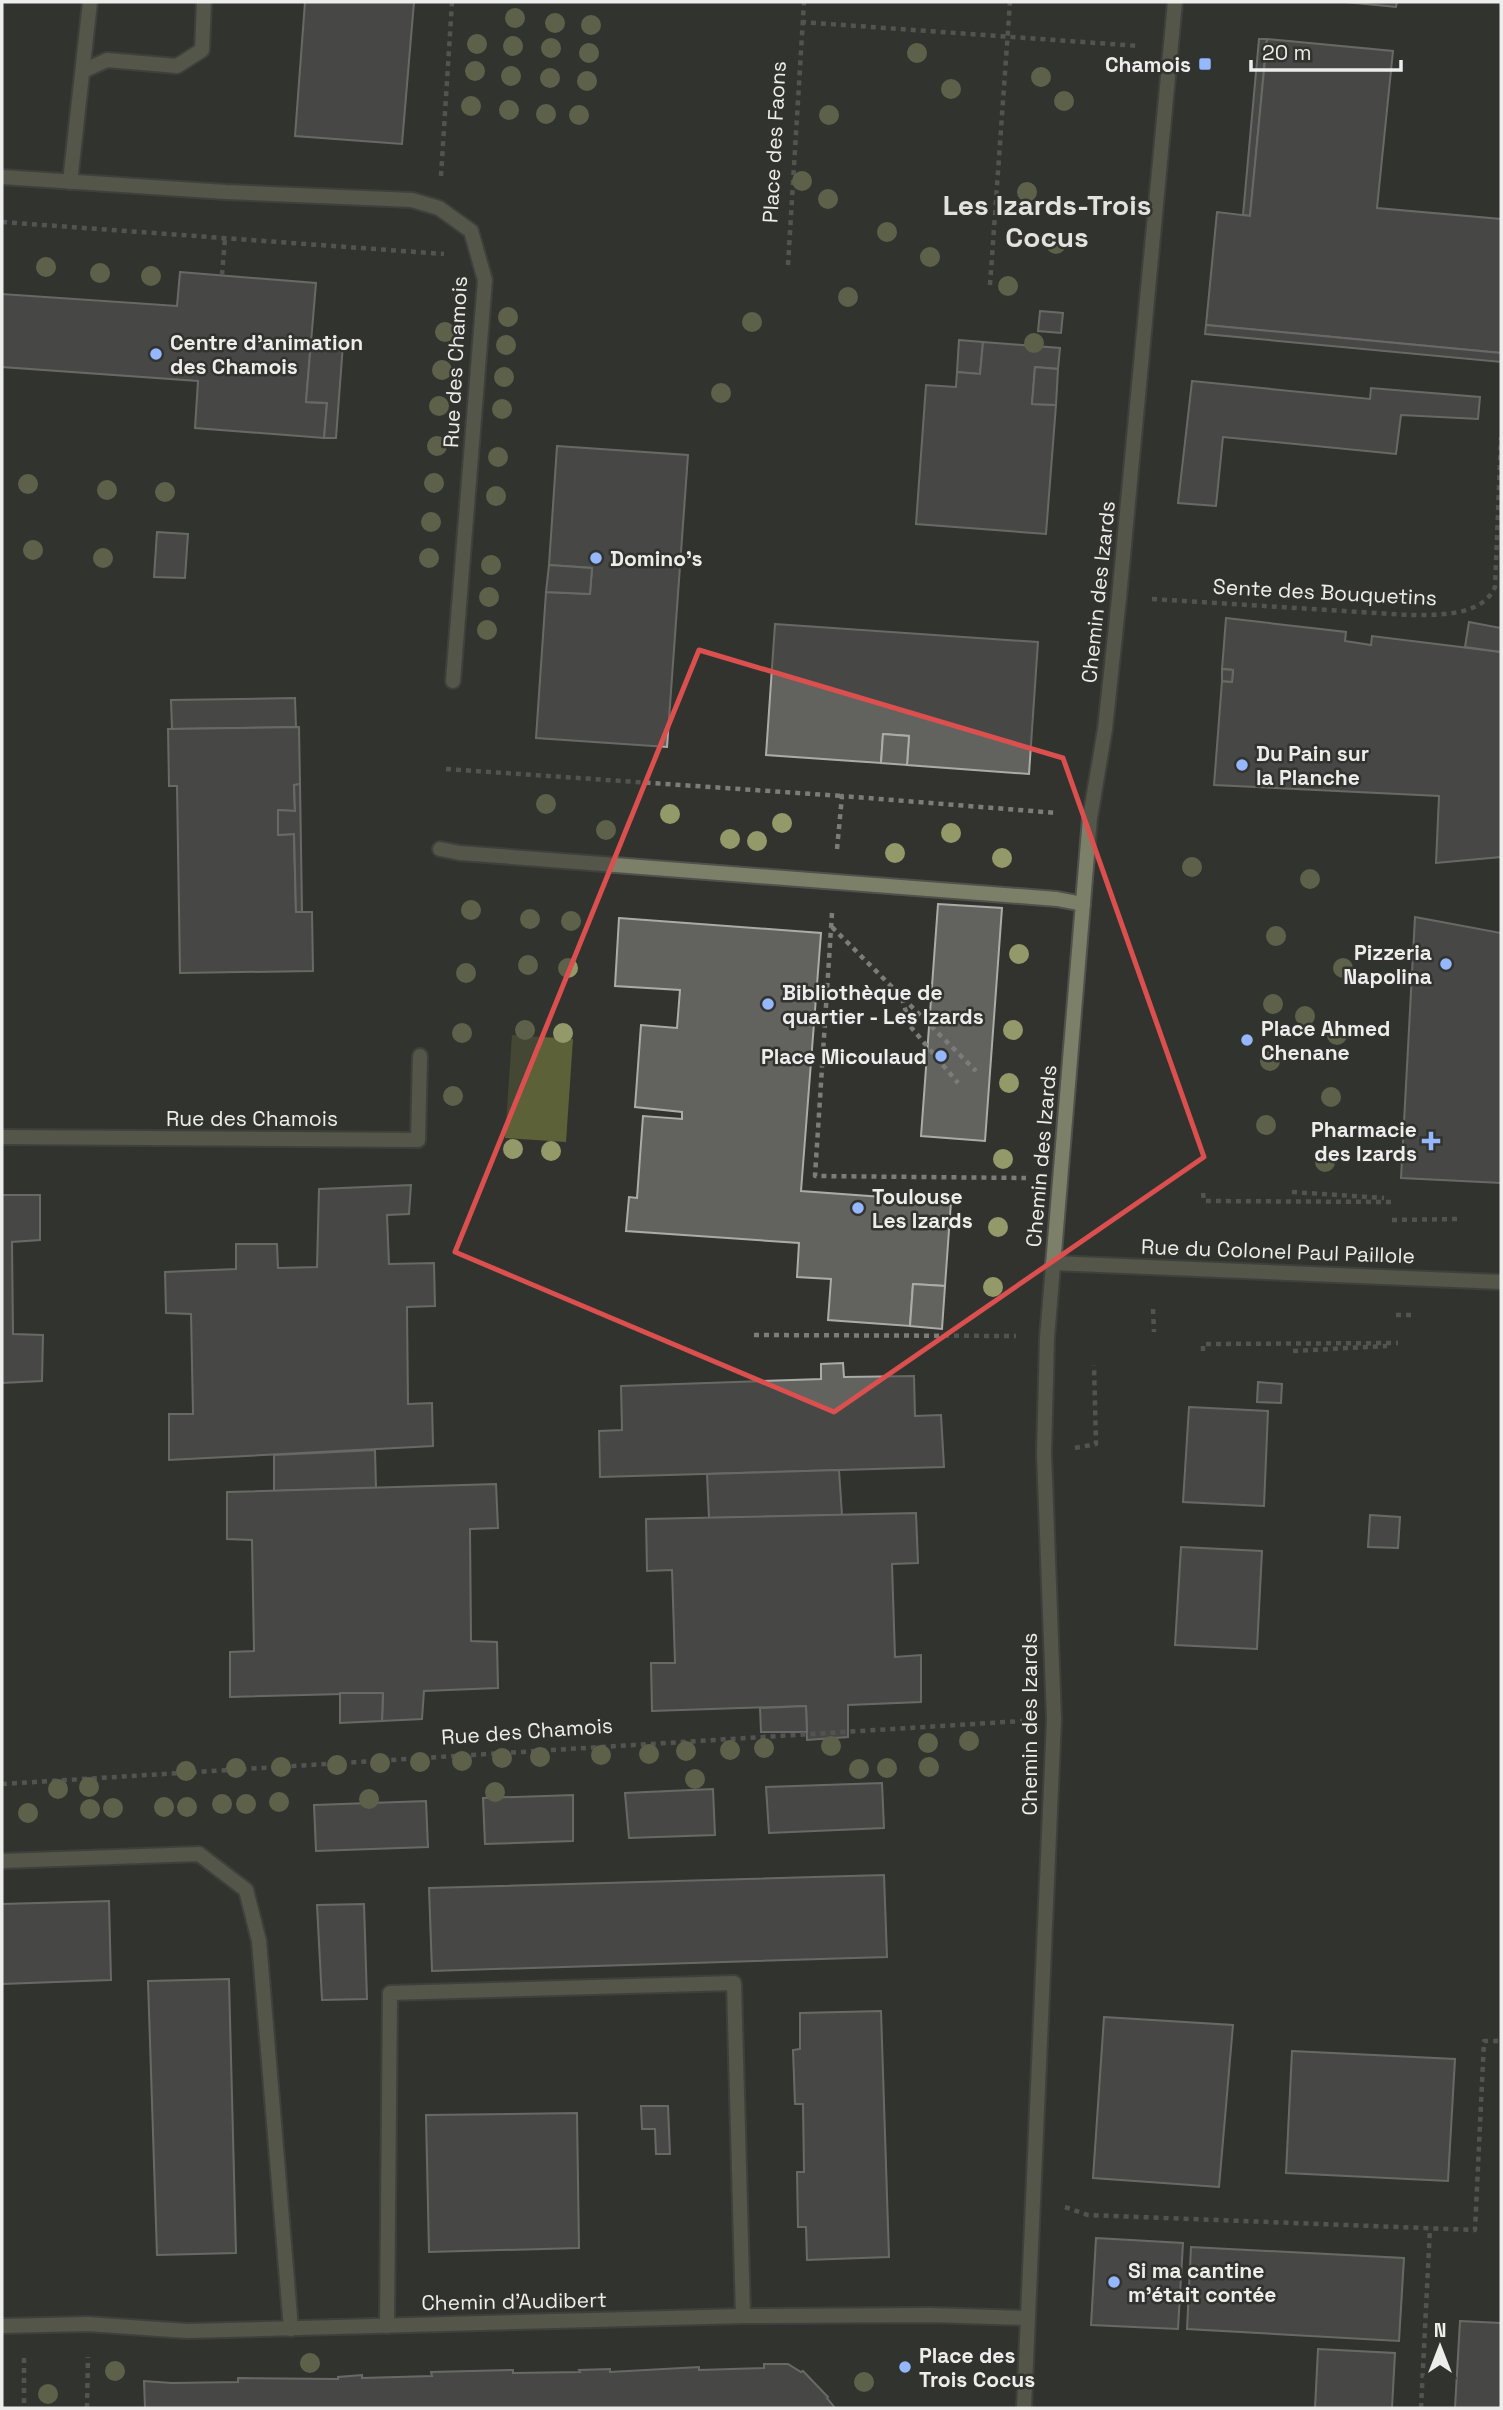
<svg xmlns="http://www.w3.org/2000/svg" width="1503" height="2410" font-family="'Space Grotesk',sans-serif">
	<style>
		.green { fill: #5c6138 }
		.building { fill: #62635f; stroke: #abaca7; stroke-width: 2 }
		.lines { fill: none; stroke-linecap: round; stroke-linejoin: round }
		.service-casing { stroke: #50514d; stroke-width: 18 }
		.minor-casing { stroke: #50514d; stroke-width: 18 }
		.tertiary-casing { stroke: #50514d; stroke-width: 18 }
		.path { stroke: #7c7d7a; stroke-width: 4.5; stroke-dasharray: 5 5; stroke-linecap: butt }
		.service { stroke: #7c8068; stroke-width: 14 }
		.minor { stroke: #7c8068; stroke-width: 14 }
		.tertiary { stroke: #7c8068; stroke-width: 14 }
		.tree { fill: #939969 }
		.marked { fill: none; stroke: #db504f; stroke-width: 5; stroke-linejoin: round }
		.poi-dot { fill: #95b7fd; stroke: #32332f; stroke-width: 2.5 }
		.labels { text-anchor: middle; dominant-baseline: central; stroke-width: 5; stroke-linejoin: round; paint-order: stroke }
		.poi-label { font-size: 21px; font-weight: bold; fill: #edeeeb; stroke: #32332f; text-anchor: start }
		.street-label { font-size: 21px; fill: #edeeeb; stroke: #32332f }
		.district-label { font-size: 28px; font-weight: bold; fill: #e2e3de; stroke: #32332f }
	</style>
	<rect width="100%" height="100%" fill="#32332f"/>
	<polygon class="green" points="512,1035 573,1039 566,1142 505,1138"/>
	<g class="building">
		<polygon points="305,2 414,2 402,144 295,136"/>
		<polygon points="1345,2 1397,2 1396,7"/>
		<polygon points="1259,39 1267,39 1250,216 1243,215"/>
		<polygon points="1267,39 1393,51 1377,208 1501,219 1501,353 1206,325 1217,212 1250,216"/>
		<polygon points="180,272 316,283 306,402 327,403 324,438 195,428 198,381 2,367 2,294 177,306"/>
		<polygon points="1040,311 1063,313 1061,333 1038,331"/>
		<polygon points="1206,325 1501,353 1501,362 1205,334"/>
		<polygon points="959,340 983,342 980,374 957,372"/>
		<polygon points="311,341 343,344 336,438 324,438 327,403 306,402"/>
		<polygon points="983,342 1060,348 1058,369 1035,367 1032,404 1056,405 1046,534 916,524 926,385 956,387 957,372 980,374"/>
		<polygon points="1035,367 1058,369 1056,405 1032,404"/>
		<polygon points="1192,381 1370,399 1371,388 1480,397 1478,419 1401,415 1396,454 1223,437 1216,506 1178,503"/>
		<polygon points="557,446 688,455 667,747 536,738 546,592 590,594 592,568 549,565"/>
		<polygon points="157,532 188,534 185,578 154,577"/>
		<polygon points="549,565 592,568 590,594 546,592"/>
		<polygon points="1226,618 1346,632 1345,641 1371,645 1372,636 1501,652 1501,857 1436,863 1439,796 1214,785 1222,681 1232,682 1233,670 1222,669"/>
		<polygon points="1469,622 1501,628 1501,652 1465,647"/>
		<polygon points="775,624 1038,642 1029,774 907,765 909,736 883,734 881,763 766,755"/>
		<polygon points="1222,669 1233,670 1232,682 1222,681"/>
		<polygon points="295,698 296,727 172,729 171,700"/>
		<polygon points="299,727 300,784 294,785 295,811 278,810 278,835 294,834 296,912 312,912 313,971 180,973 177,786 169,786 168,729"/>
		<polygon points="883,734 909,736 907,765 881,763"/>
		<polygon points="300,784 302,912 296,912 294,834 278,835 278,810 295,811 294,785"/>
		<polygon points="938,904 1002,908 985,1141 921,1136"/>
		<polygon points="1415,917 1501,933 1501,1183 1401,1178"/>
		<polygon points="619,918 821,933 801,1191 951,1202 945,1286 913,1284 910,1326 828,1320 831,1279 797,1277 799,1243 626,1231 629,1197 637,1198 643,1116 682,1119 682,1112 635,1107 641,1025 677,1028 680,990 615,986"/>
		<polygon points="411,1185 409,1214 387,1215 389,1264 434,1263 435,1306 407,1307 408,1404 432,1403 433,1446 169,1460 169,1414 193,1414 191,1314 166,1313 165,1272 236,1269 236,1244 277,1244 278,1268 317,1267 319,1189"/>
		<polygon points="2,1195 40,1195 40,1240 12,1242 13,1334 43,1335 42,1381 2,1383"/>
		<polygon points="913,1284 945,1286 942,1329 910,1326"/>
		<polygon points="843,1363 844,1377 914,1376 915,1416 941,1415 944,1467 600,1477 599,1431 622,1430 621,1386 821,1379 821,1364"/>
		<polygon points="1258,1382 1282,1384 1281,1403 1257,1402"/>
		<polygon points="1189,1407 1268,1411 1264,1506 1183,1502"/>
		<polygon points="375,1450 376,1488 274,1491 274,1455"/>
		<polygon points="839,1470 842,1515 709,1518 707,1474"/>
		<polygon points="496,1484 498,1528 470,1529 471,1641 497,1642 498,1688 424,1691 422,1719 382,1721 383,1693 230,1697 230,1652 254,1651 252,1540 227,1539 227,1492"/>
		<polygon points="916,1513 918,1563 892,1564 895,1657 921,1655 921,1702 848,1705 848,1737 807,1740 806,1706 652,1711 651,1663 675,1663 672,1570 647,1571 646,1519"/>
		<polygon points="1370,1515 1400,1517 1398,1548 1368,1547"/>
		<polygon points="1181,1547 1262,1551 1257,1649 1175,1645"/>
		<polygon points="340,1693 383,1693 382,1721 340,1723"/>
		<polygon points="806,1706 807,1732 761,1732 760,1708"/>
		<polygon points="882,1783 884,1828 769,1833 766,1787"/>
		<polygon points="713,1789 715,1835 629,1838 625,1793"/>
		<polygon points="573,1795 573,1841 485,1844 483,1798"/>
		<polygon points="426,1801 428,1847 316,1851 314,1805"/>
		<polygon points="884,1875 887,1957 432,1971 429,1888"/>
		<polygon points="109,1901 111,1980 2,1984 2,1904"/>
		<polygon points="364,1904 367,1999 322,2000 317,1905"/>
		<polygon points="229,1979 236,2253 157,2255 148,1981"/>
		<polygon points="881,2011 889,2257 807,2260 806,2227 798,2227 797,2172 804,2172 803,2104 795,2104 793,2050 800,2049 800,2013"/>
		<polygon points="1104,2017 1233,2025 1219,2187 1093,2178"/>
		<polygon points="1292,2051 1455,2059 1448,2181 1286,2173"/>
		<polygon points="641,2106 668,2106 670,2154 656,2154 655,2129 642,2129"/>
		<polygon points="577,2113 579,2248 429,2252 426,2115"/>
		<polygon points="1096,2238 1183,2243 1178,2329 1091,2325"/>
		<polygon points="1191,2247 1404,2258 1399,2341 1187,2329"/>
		<polygon points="1460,2321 1501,2323 1501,2408 1455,2408"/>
		<polygon points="1318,2349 1395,2353 1392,2408 1315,2408"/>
		<polygon points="764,2364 788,2364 801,2372 803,2371 828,2397 827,2398 835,2408 145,2408 144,2381 172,2383 238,2382 238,2378 338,2379 338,2377 362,2375 362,2378 432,2376 431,2372 471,2371 513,2370 513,2373 580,2372 579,2370 610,2369 610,2372 699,2367 699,2370 764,2368"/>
	</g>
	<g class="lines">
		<defs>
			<g id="service">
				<polyline points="83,71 107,60 177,66 202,50 204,2"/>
				<polyline points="70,182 90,2"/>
				<polyline points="2,1137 418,1140 420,1056"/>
				<polyline points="2,1861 199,1854 246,1890 259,1941 291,2329"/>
				<polyline points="387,2326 390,1993 734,1983 743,2316"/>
			</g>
			<g id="minor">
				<polyline points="2,177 226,192 412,200 439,208 471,231 485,280 453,681"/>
				<polyline points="440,849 460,853 1057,899 1083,904"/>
				<polyline points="1053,1263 1501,1282"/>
				<polyline points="2,2326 88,2324 187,2331 743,2316 931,2315 1027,2318"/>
			</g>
			<polyline id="tertiary" points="1024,2408 1054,1719 1044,1453 1047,1338 1090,818 1105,729 1119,598 1175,2"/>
		</defs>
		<use href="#service" class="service-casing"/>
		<use href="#minor" class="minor-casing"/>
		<use href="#tertiary" class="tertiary-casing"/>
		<g class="path">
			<polyline points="801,22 1139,46"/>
			<polyline points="441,176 452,2"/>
			<polyline points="2,222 444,254"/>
			<polyline points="788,265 804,2"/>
			<polyline points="222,275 225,238"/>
			<polyline points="990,285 1010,2"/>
			<path d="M1152 599 1408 615C1436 615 1482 617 1495 587L1501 437"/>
			<polyline points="446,769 842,796"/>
			<polyline points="837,849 842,796 1057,813"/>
			<polyline points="832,913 815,1176 1026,1178"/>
			<polyline points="832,927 976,1071"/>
			<polyline points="902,998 910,1026 958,1083"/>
			<polyline points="1292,1192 1384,1198"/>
			<polyline points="1203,1193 1204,1201 1392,1202"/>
			<polyline points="1392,1220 1459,1219"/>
			<polyline points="1153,1309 1154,1332"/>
			<polyline points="1396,1315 1413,1315"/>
			<polyline points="754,1335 1016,1336"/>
			<polyline points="1203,1351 1203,1344 1398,1343"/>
			<polyline points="1293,1351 1387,1346"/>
			<polyline points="1075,1448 1096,1444 1094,1365"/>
			<polyline points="2,1784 1022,1721"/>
			<polyline points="1065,2207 1088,2215 1475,2230 1484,2041 1501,2041"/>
			<polyline points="24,2358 24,2408"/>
			<polyline points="87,2408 88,2357"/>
			<polyline points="1421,2408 1430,2228"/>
		</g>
		<use href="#service" class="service"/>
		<use href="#minor" class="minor"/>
		<use href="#tertiary" class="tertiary"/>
	</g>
	<g class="tree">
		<circle cx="515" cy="18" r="10"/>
		<circle cx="555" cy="23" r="10"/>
		<circle cx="591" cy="25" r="10"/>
		<circle cx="477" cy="44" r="10"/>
		<circle cx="513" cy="46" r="10"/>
		<circle cx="551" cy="48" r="10"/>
		<circle cx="589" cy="53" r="10"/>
		<circle cx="917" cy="53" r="10"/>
		<circle cx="475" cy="71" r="10"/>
		<circle cx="511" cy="76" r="10"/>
		<circle cx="1041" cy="77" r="10"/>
		<circle cx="550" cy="78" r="10"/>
		<circle cx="587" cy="81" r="10"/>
		<circle cx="951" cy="89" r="10"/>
		<circle cx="1064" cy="101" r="10"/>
		<circle cx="471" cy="106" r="10"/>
		<circle cx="509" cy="110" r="10"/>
		<circle cx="546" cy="114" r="10"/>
		<circle cx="579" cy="115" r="10"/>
		<circle cx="829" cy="115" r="10"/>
		<circle cx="802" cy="181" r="10"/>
		<circle cx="1027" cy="192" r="10"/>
		<circle cx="828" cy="199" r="10"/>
		<circle cx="887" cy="232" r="10"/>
		<circle cx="1056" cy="244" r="10"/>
		<circle cx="930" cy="257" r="10"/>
		<circle cx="46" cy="267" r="10"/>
		<circle cx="100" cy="273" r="10"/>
		<circle cx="151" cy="276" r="10"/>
		<circle cx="1008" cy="286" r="10"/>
		<circle cx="848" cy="297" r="10"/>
		<circle cx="508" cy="317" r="10"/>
		<circle cx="752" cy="322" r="10"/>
		<circle cx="445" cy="332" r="10"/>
		<circle cx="1034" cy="343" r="10"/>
		<circle cx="506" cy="345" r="10"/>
		<circle cx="442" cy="370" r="10"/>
		<circle cx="504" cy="377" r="10"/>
		<circle cx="721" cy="393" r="10"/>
		<circle cx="439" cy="406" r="10"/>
		<circle cx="502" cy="409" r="10"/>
		<circle cx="437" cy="446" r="10"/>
		<circle cx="498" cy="457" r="10"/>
		<circle cx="434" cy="483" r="10"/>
		<circle cx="28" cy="484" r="10"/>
		<circle cx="107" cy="490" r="10"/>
		<circle cx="165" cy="492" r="10"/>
		<circle cx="496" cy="496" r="10"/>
		<circle cx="431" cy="522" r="10"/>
		<circle cx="33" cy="550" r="10"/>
		<circle cx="103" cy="558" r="10"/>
		<circle cx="429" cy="558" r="10"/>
		<circle cx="491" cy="565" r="10"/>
		<circle cx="489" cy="597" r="10"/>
		<circle cx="487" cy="630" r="10"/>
		<circle cx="546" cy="804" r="10"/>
		<circle cx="670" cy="814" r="10"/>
		<circle cx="782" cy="823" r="10"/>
		<circle cx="606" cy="830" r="10"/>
		<circle cx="951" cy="833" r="10"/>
		<circle cx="730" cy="839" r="10"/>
		<circle cx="757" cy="841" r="10"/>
		<circle cx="895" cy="853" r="10"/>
		<circle cx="1002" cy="858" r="10"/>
		<circle cx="1192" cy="867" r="10"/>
		<circle cx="1310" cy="879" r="10"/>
		<circle cx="471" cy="910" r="10"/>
		<circle cx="530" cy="919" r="10"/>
		<circle cx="571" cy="921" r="10"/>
		<circle cx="1276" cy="936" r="10"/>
		<circle cx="1019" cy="954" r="10"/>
		<circle cx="528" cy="965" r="10"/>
		<circle cx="568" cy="968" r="10"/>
		<circle cx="1343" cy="968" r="10"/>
		<circle cx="466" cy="973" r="10"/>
		<circle cx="1273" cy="1004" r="10"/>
		<circle cx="1305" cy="1016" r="10"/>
		<circle cx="525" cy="1030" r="10"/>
		<circle cx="1013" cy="1030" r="10"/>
		<circle cx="462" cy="1033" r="10"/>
		<circle cx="563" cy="1033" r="10"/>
		<circle cx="1337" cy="1035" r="10"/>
		<circle cx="1270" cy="1061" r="10"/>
		<circle cx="1009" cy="1083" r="10"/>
		<circle cx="453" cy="1096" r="10"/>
		<circle cx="1331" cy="1097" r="10"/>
		<circle cx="1266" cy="1125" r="10"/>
		<circle cx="513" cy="1149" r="10"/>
		<circle cx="551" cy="1151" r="10"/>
		<circle cx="1003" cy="1159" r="10"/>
		<circle cx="1325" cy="1162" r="10"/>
		<circle cx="998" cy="1227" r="10"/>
		<circle cx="993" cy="1287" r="10"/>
		<circle cx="969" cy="1741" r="10"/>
		<circle cx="928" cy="1743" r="10"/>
		<circle cx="831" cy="1746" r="10"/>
		<circle cx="764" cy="1748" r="10"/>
		<circle cx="730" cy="1750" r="10"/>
		<circle cx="686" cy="1751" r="10"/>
		<circle cx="649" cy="1754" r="10"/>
		<circle cx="601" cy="1755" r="10"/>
		<circle cx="540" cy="1757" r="10"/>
		<circle cx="502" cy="1758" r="10"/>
		<circle cx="462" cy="1761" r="10"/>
		<circle cx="420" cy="1762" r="10"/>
		<circle cx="380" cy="1763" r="10"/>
		<circle cx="337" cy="1765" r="10"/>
		<circle cx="281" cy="1767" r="10"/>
		<circle cx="929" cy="1767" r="10"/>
		<circle cx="236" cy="1768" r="10"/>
		<circle cx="887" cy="1768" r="10"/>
		<circle cx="859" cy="1769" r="10"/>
		<circle cx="186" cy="1771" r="10"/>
		<circle cx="695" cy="1779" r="10"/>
		<circle cx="89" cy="1787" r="10"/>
		<circle cx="58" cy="1789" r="10"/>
		<circle cx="495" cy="1792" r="10"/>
		<circle cx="369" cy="1799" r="10"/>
		<circle cx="279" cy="1802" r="10"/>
		<circle cx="222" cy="1804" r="10"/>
		<circle cx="246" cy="1804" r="10"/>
		<circle cx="164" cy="1807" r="10"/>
		<circle cx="187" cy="1807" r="10"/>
		<circle cx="113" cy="1808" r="10"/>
		<circle cx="90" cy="1809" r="10"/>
		<circle cx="28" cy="1813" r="10"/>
		<circle cx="310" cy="2363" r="10"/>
		<circle cx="115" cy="2371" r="10"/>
		<circle cx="864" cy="2382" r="10"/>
		<circle cx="48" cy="2394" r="10"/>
	</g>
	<path d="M0 0H1503V2410H0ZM699 650 1063 758 1204 1157 834 1412 455 1252Z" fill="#32332f" fill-opacity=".55" fill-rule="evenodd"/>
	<path class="marked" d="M699 650 1063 758 1204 1157 834 1412 455 1252Z"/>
	<g class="poi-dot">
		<rect x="1198" y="57" width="14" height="14" rx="3.5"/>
		<circle cx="156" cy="354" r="7"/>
		<circle cx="596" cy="558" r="7"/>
		<circle cx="1242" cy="765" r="7"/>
		<circle cx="1446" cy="964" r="7"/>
		<circle cx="768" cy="1004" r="7"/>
		<circle cx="1247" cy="1040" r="7"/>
		<circle cx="941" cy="1056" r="7"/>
		<path d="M1427.5 1130.5h7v7h7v7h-7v7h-7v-7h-7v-7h7z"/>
		<circle cx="858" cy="1208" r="7"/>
		<circle cx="1114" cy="2282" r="7"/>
		<circle cx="905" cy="2367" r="7"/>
	</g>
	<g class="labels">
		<g class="poi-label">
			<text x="1191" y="64" text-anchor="end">Chamois</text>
			<text x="170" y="342">Centre d'animation<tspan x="170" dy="24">des Chamois</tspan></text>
			<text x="610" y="558">Domino's</text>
			<text x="1256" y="753">Du Pain sur<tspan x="1256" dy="24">la Planche</tspan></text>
			<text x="1432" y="952" text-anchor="end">Pizzeria<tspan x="1432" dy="24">Napolina</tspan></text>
			<text x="782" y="992">Bibliothèque de<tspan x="782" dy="24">quartier - Les Izards</tspan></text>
			<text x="1261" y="1028">Place Ahmed<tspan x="1261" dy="24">Chenane</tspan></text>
			<text x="927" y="1056" text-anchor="end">Place Micoulaud</text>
			<text x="1417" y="1129" text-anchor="end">Pharmacie<tspan x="1417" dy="24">des Izards</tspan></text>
			<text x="872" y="1196">Toulouse<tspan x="872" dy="24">Les Izards</tspan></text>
			<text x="1128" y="2270">Si ma cantine<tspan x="1128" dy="24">m'était contée</tspan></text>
			<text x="919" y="2355">Place des<tspan x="919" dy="24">Trois Cocus</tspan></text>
		</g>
		<g class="street-label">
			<text transform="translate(774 142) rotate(-87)">Place des Faons</text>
			<text transform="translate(455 362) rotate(-87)">Rue des Chamois</text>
			<text transform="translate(1098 592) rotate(-84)">Chemin des Izards</text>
			<text transform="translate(1325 592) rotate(3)">Sente des Bouquetins</text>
			<text x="252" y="1118">Rue des Chamois</text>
			<text transform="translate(1041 1156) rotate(-85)">Chemin des Izards</text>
			<text transform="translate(1278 1251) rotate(2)">Rue du Colonel Paul Paillole</text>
			<text transform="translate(1029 1724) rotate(-90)">Chemin des Izards</text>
			<text transform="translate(527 1731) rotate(-4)">Rue des Chamois</text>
			<text transform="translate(514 2301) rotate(-1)">Chemin d'Audibert</text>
		</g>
		<g class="district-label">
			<text x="1047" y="205">Les Izards-Trois<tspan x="1047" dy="32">Cocus</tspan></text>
		</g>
	</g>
	<rect width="1503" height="2410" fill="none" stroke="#edeeeb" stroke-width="7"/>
	<g transform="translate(1440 2347)" stroke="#32332f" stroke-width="5" paint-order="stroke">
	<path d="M0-5L12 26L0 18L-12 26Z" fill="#edeeeb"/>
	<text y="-10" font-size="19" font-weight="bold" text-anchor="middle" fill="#edeeeb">N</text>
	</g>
	<path d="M1251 60v10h150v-10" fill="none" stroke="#edeeeb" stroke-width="3.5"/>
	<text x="1262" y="60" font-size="21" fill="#edeeeb" stroke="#32332f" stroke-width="5" paint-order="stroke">20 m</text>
</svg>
